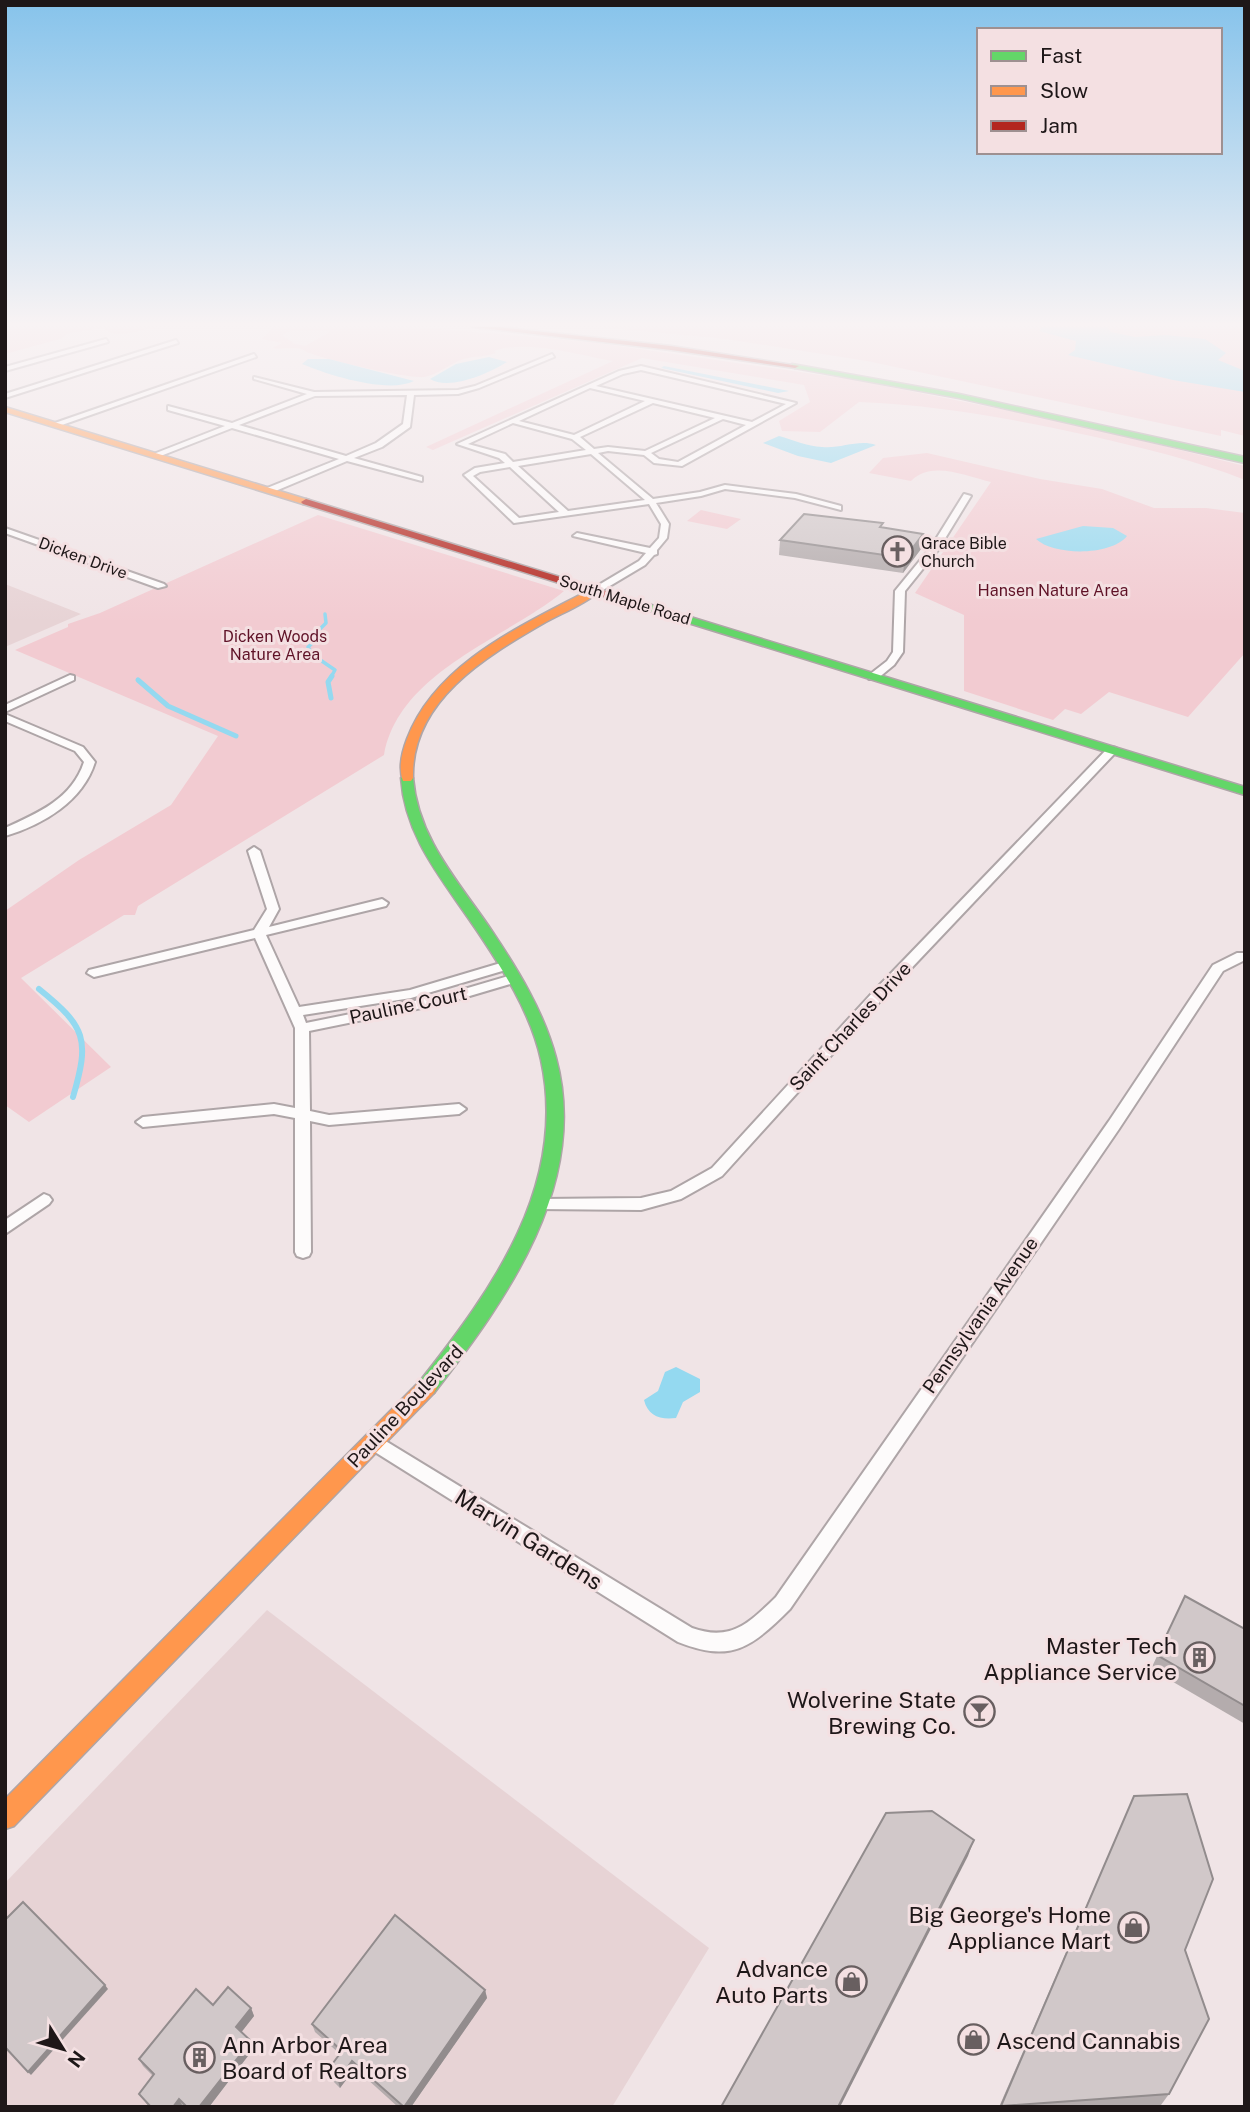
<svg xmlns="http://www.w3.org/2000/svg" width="1250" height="2112" font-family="'Public Sans',sans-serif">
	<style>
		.built { fill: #e7d3d5 }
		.green { fill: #f2cbd1; fill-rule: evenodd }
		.water { fill: #94d9f0 }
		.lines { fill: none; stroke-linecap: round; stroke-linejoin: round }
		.stream-far2 { stroke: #94d9f0; stroke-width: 3.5 }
		.stream-far1 { stroke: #94d9f0; stroke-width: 5 }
		.stream { stroke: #94d9f0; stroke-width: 6 }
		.street-casing { stroke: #aea5a7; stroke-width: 4 }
		.fast-casing { stroke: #aea5a7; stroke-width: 3 }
		.slow-casing { stroke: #aea5a7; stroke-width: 3 }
		.jam-casing { stroke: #aea5a7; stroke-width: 3 }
		.street { fill: #fdfbfb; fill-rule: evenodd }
		.fast { fill: #63d668; fill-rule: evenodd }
		.slow { fill: #ff974d; fill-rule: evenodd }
		.jam { fill: #b3261e; fill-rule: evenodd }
		.wall { fill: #b4acad }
		.shaded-wall { fill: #928c8d }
		.building { fill: #d1c8c9; stroke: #928c8d; stroke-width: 2 }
		.labels { text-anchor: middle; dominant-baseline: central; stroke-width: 6; stroke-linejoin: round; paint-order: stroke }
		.far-poi-label { font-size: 16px; fill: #1e1718; stroke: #f4e0e2; text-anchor: start }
		.far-street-label { font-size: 16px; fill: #1e1718; stroke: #f4e0e2 }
		.far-park-label { font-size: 16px; fill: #5f1227; stroke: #f4e0e2 }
		.street-label { font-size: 19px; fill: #1e1718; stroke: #f4e0e2 }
		.near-street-label { font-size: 23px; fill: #1e1718; stroke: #f4e0e2 }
		.near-poi-label { font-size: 23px; fill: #1e1718; stroke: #f4e0e2; text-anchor: end }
	</style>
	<rect width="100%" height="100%" fill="#f0e4e6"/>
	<g class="built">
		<polygon points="5,584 81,614 5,647"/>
		<polygon points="267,1610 709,1948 612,2107 5,2107 5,1883"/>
	</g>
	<g class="green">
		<path d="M5 327H157C139 329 119 341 103 328L69 333 60 339 5 354Z"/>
		<path d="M273 327H415L591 342 855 380 1070 423 1245 466V480C1195 460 1143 448 1091 436 1013 419 938 405 859 402L820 432 782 431 779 421 810 402 804 385 642 358 433 450 426 447 613 361C579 355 527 339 494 351L496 353C485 357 474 356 464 359 450 363 438 375 424 377 408 379 317 358 305 351 297 345 282 350 273 348L282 343 262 339ZM293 330H327L330 332 305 346 295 344 282 335Z"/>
		<polygon points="599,327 1245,327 1245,436 1221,430 1221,436 867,361 726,339"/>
		<path d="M927 453 1040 479 1102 489 1154 508H1206L1245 513V653L1188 717 1109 692 1081 714 1065 709 1053 720 964 691V615L915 593 991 482C965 476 932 460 911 481L869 473 883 458Z"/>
		<polygon points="701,510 741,519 727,529 687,521"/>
		<path d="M318 515 564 591C506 639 399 671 384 755L138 906 135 915H124L21 978 111 1067 29 1122 5 1105V911L79 860 171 805 218 736 15 650 68 627V624L100 613Z"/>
	</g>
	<g class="water">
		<polygon points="1042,327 1107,327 1111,332 1135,337 1166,335 1205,339 1226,353 1218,360 1245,371 1245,392 1173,380 1068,355 1075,350 1076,341 1039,331"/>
		<path d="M489 357 507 362C490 373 449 391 430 379L456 364Z"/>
		<path d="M308 359H329L414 381C388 394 328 375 302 364Z"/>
		<polygon points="664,366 789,391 778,393 661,368"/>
		<path d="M779 436C793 440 807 446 822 447 841 449 858 439 876 445L831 463 798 456 763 443Z"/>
		<path d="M1083 526 1113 528 1127 536C1111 556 1054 556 1036 539Z"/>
		<path d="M676 1367 700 1379V1392L683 1402 676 1418C660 1420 648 1416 644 1400L658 1391 665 1372Z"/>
	</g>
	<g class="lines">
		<polyline class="stream-far2" points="325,614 326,623 317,632 318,638 308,647 313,655 335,670 331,677"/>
		<g class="stream-far1">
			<polyline points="138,680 168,706 236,736"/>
			<polyline points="331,698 328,682 332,676"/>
		</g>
		<path class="stream" d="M39 989C86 1027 90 1039 73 1097"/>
		<defs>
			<g id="street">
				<polygon points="106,339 108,342 5,371 5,367"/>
				<polygon points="176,340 178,343 5,398 5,394"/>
				<polygon points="254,354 256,357 59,426 52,424"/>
				<path d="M552 354 554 357 479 388 458 394 414 395 410 427 382 447 354 458 422 477V481L347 461 273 492H267V488L339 459 232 428 158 457 151 455 225 426 168 410V406L232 423 307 394 254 379V377L314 392 458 390 475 386ZM407 395 403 424 376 443 346 456 239 425 315 396Z"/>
				<path d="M641 366 796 403 682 466 654 463 644 455 608 451 598 453 653 499 700 492 725 485 796 494 841 506V510L795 498 725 489 701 496 656 503 669 524 667 538 657 550V554L654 555 645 565 598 593H592V589L639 561 646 553 573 536 577 533 650 548 659 538 661 524 649 504 514 523 464 475 475 468 505 463 499 458 457 444 619 371ZM641 370 786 404 752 422 596 386 623 374ZM590 388 645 401 574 435 519 421ZM653 403 715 418 645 451 608 447 594 449 580 437ZM723 419 746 425 678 462 659 459 651 453ZM513 423 572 439 586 450 513 462 505 454 468 444ZM591 454 645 500 568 511 518 466ZM510 467 559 512 519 518 473 476 480 472Z"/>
				<polygon points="964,494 971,496 938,550 905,591 903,652 894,665 877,679 869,679 869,675 887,661 893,652 895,591 931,547"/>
				<polygon points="5,528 164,584 166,586 158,588 5,533"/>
				<polygon points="70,675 74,676 74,680 5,712 5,705"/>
				<path d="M5 714 83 747 95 762C83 801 43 825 5 836V828C38 813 72 799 84 762L75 751 5 721Z"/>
				<polygon points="1112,747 1116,748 1116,752 884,997 722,1176 681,1199 641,1210 536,1209 534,1205 536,1201 542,1199 641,1198 671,1191 712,1168 874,991 1108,748"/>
				<polygon points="254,847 260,851 279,909 269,927 382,899 388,903 386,906 266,935 299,1007 410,990 504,962 511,966 509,969 411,998 303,1015 306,1023 444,995 512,975 519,979 517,982 446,1003 309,1031 310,1111 329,1115 459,1104 466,1109 459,1114 329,1125 310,1121 311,1252 309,1256 303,1258 297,1256 295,1252 295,1118 274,1114 143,1127 136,1122 143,1117 274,1104 295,1108 295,1028 255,938 94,977 87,973 89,970 254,930 267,909 248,851"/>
				<path d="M1237 953H1245V960L1223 971 1119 1129 790 1609C751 1648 731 1663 678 1642L367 1447 364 1442 367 1437 373 1434 379 1437 692 1628C731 1642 749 1623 776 1597L1109 1121 1213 965Z"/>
				<polygon points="44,1194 49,1196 52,1200 49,1204 5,1234 5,1220"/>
			</g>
			<g id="fast">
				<polygon points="792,364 959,394 1245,457 1245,463 959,398 795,368"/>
				<polygon points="640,604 648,604 1245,787 1245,795 640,608"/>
				<path d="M407 774 413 778C418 839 459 882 492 931 518 970 544 1012 556 1058 590 1183 507 1299 434 1393L427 1395 420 1393 417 1387 420 1381C493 1289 568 1184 541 1060 531 1013 502 968 475 928 443 880 405 838 401 778Z"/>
			</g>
			<g id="slow">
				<polygon points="5,407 309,500 311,502 303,504 5,412"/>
				<path d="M591 589 600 591C585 604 562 613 544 623 485 657 411 701 413 778L411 781H403C398 767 402 752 407 739 436 662 524 625 591 589Z"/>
				<polygon points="427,1379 434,1381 437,1387 434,1393 14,1826 5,1829 5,1799 420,1381"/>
			</g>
			<g id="jam">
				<polygon points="473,327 499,327 671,346 799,366 795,368 671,350"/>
				<polygon points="306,499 648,604 649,606 640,608 303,504 301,502"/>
			</g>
		</defs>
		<use href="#street" class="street-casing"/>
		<use href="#fast" class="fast-casing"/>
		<use href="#slow" class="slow-casing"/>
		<use href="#jam" class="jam-casing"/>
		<use href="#street" class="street"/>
		<use href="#fast" class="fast"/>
		<use href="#slow" class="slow"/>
		<use href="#jam" class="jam"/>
	</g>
	<g class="wall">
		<polygon points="780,540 921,549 903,573 779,555"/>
		<polygon points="1185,1596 1245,1629 1245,1724 1151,1669"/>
		<polygon points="1134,1796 1185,1950 1169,2094 1161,2105 1129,2107 999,2107"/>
		<polygon points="485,1990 487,1998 411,2107 398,2107 355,2068 340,2088 330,2078 327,2071 340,2054 315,2032 312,2024"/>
		<polygon points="213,2005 251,2008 254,2016 241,2032 251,2041 254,2048 209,2107 149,2107 139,2094 153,2076 143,2066 139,2059"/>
	</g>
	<g class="shaded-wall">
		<polygon points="923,534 921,549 903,573 905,558"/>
		<polygon points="974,1840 968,1856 840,2107 838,2107"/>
		<polygon points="105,1985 108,1989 31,2075 28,2072"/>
		<polygon points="485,1990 487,1998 411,2107 404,2107"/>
		<polygon points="251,2008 254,2016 240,2034 236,2027"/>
		<polygon points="251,2041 254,2048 209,2107 199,2107"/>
		<polygon points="352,2061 355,2068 340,2088 338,2081"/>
		<polygon points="179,2099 183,2107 173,2107"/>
	</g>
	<g class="building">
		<polygon points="804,514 883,523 880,527 923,534 905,558 780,540"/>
		<polygon points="1185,1596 1245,1629 1245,1706 1157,1655"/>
		<polygon points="1187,1794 1213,1879 1185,1950 1209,2019 1169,2094 1001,2106 1134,1796"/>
		<polygon points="932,1811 974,1840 838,2107 721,2107 886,1813"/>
		<polygon points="23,1902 105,1985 28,2072 5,2047 5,1920"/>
		<polygon points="395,1915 485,1990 404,2107 352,2061 338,2081 327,2071 342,2051 312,2024"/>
		<polygon points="228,1987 251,2008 236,2027 251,2041 199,2107 187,2107 179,2099 173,2107 151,2107 139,2094 154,2074 139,2059 196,1989 213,2005"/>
	</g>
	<linearGradient id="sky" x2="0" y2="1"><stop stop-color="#86c3eb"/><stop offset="0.52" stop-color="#f8f3f4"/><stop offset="1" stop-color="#f8f3f4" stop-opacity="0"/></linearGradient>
	<rect width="1250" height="623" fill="url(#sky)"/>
	<defs>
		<symbol id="church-ring" viewBox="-11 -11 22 22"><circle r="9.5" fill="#f4e0e2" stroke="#685f60" stroke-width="1.5"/><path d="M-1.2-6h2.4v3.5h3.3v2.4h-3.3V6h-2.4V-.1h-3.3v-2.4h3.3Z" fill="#685f60"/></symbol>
		<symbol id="building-ring" viewBox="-11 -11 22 22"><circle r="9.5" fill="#f4e0e2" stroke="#685f60" stroke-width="1.5"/><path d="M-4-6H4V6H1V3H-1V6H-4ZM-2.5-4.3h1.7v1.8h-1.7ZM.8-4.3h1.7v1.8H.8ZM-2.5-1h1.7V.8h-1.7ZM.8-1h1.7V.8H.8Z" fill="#685f60"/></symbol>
		<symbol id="bar-ring" viewBox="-11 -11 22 22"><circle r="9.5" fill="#f4e0e2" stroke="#685f60" stroke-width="1.5"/><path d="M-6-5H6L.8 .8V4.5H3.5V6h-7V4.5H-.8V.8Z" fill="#685f60"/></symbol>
		<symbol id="shop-ring" viewBox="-11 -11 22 22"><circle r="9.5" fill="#f4e0e2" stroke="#685f60" stroke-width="1.5"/><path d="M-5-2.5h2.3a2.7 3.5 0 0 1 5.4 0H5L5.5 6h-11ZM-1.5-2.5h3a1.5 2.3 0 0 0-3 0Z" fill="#685f60"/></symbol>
	</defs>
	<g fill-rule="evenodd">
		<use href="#church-ring" x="880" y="534" width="35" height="35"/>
		<use href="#building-ring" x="1182" y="1640" width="35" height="35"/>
		<use href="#bar-ring" x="962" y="1694" width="35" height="35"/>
		<use href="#shop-ring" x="1116" y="1910" width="35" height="35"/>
		<use href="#shop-ring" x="834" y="1964" width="35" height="35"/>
		<use href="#shop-ring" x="956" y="2022" width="35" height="35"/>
		<use href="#building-ring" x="182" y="2040" width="35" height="35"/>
	</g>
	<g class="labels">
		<g class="far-poi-label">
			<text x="921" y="543">Grace Bible<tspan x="921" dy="18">Church</tspan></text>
		</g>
		<g class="far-street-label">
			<text transform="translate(83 558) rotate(20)">Dicken Drive</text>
			<text transform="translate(625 600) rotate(17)">South Maple Road</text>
		</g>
		<g class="far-park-label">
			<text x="1053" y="590">Hansen Nature Area</text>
			<text x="275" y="636">Dicken Woods<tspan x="275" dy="18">Nature Area</tspan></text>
		</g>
		<g class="street-label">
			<text transform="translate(408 1005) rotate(-12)">Pauline Court</text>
			<text transform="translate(850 1026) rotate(-47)">Saint Charles Drive</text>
			<text transform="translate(980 1315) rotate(-55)">Pennsylvania Avenue</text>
			<text transform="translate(405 1406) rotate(-47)">Pauline Boulevard</text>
		</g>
		<g class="near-street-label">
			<text transform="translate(529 1539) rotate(32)">Marvin Gardens</text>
		</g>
		<g class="near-poi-label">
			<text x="1177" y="1645">Master Tech<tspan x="1177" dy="26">Appliance Service</tspan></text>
			<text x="956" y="1699">Wolverine State<tspan x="956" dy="26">Brewing Co.</tspan></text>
			<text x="1111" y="1914">Big George's Home<tspan x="1111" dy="26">Appliance Mart</tspan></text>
			<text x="828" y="1968">Advance<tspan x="828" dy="26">Auto Parts</tspan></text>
			<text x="996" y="2040" text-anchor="start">Ascend Cannabis</text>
			<text x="222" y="2044" text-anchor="start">Ann Arbor Area<tspan x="222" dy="26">Board of Realtors</tspan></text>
		</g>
	</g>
	<rect width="1250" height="2112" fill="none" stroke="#1e1718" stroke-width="14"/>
	<rect x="977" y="28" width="245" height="126" fill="#f4e0e2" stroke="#9e9091" stroke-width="2"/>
	<rect x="991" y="51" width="35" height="10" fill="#63d668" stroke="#9e9091" stroke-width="2"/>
	<text x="1040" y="63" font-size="21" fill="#1e1718">Fast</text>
	<rect x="991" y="86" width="35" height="10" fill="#ff974d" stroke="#9e9091" stroke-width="2"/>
	<text x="1040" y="98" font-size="21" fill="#1e1718">Slow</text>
	<rect x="991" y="121" width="35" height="10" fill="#b3261e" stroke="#9e9091" stroke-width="2"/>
	<text x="1040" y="133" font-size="21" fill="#1e1718">Jam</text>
	<g transform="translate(63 2049) rotate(127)" stroke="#f4e0e2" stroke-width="5" paint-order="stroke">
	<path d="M0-5L12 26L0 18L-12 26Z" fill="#1e1718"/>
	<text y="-10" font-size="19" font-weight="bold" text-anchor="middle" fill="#1e1718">N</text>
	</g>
</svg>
